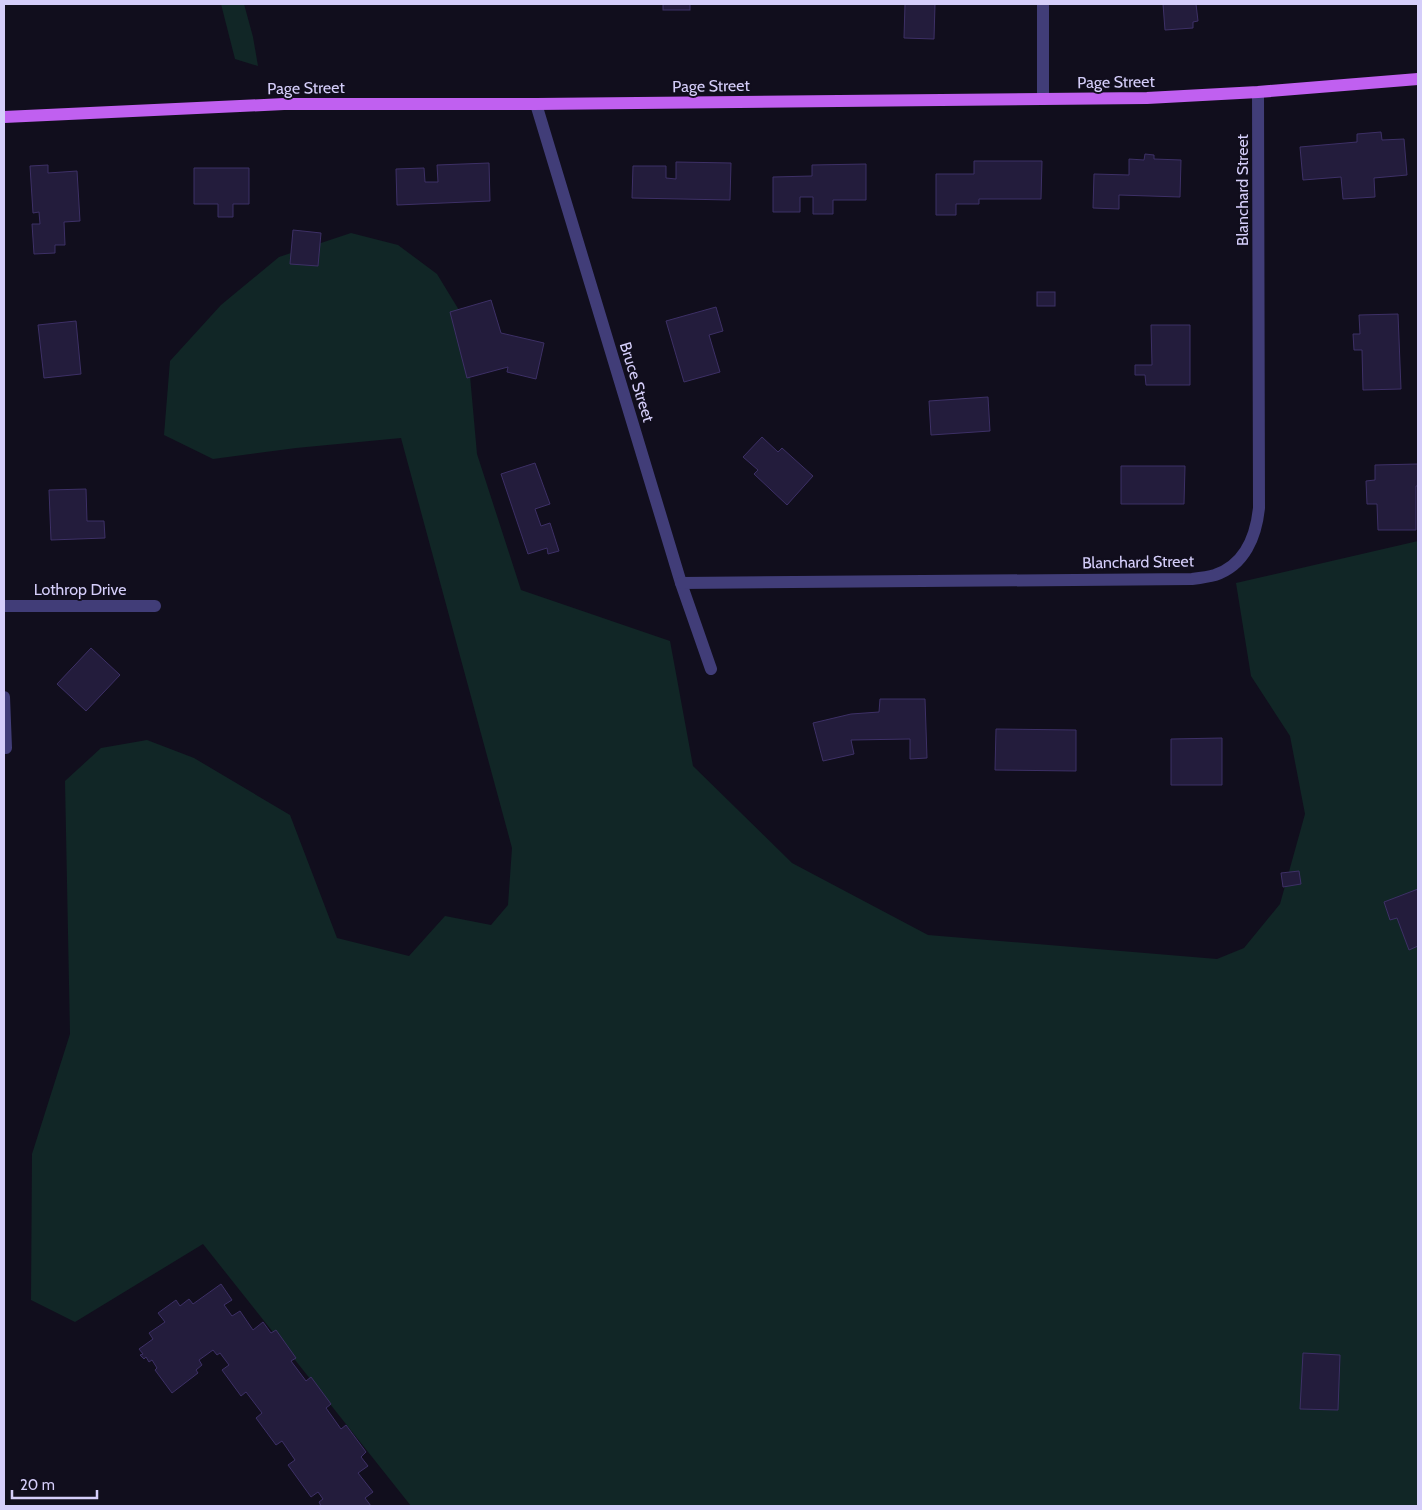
<svg xmlns="http://www.w3.org/2000/svg" width="1422" height="1510" font-family="Cabin,sans-serif">
	<style>
		.green { fill: #112626 }
		.building { fill: #231c3c; stroke: #3d3066 }
		.lines { fill: none; stroke-linecap: round; stroke-linejoin: round }
		.minor { stroke: #413d78; stroke-width: 12 }
		.major { stroke: #c060f0; stroke-width: 12 }
		.labels { text-anchor: middle; dominant-baseline: central; stroke-width: 4; stroke-linejoin: round; paint-order: stroke }
		.street-label { font-size: 16px; fill: #d5cefa; stroke: #110e1d }
	</style>
	<rect width="100%" height="100%" fill="#110e1d"/>
	<g class="green">
		<polygon points="221,4 244,4 253,37 258,66 235,59"/>
		<polygon points="351,233 398,245 437,274 465,320 477,454 521,590 670,641 693,766 792,863 928,935 1217,959 1244,948 1280,904 1305,814 1290,736 1251,676 1236,583 1418,541 1418,1506 411,1506 203,1244 75,1322 31,1300 32,1154 70,1034 65,781 101,748 147,740 194,758 290,815 337,938 409,956 445,916 491,925 508,905 512,848 401,438 296,448 213,459 164,435 170,361 221,305 279,257"/>
	</g>
	<g class="building">
		<rect x="663" y="4" width="27" height="6"/>
		<polygon points="905,4 935,4 934,39 904,38"/>
		<polygon points="1163,4 1196,4 1198,21 1193,22 1193,28 1165,30"/>
		<polygon points="1381,132 1382,140 1404,139 1407,175 1374,178 1375,197 1343,199 1341,177 1303,180 1300,147 1357,142 1357,134"/>
		<polygon points="1145,154 1154,155 1154,159 1181,160 1180,197 1119,195 1119,209 1093,208 1094,174 1129,175 1129,159 1144,160"/>
		<polygon points="974,161 1042,161 1041,199 979,199 979,204 956,204 956,215 936,215 936,174 974,174"/>
		<polygon points="676,162 731,163 730,200 632,198 633,166 666,166 666,178 676,179"/>
		<polygon points="489,163 490,201 397,205 396,169 424,168 425,182 438,182 437,165"/>
		<polygon points="866,164 866,200 833,200 833,214 813,214 813,197 800,197 800,212 773,212 773,177 812,176 812,165"/>
		<polygon points="48,165 48,173 77,171 80,221 64,222 65,245 55,245 55,253 34,254 32,224 40,224 39,212 33,213 30,166"/>
		<polygon points="194,168 249,168 249,204 233,204 233,217 218,217 218,204 194,204"/>
		<polygon points="293,230 321,233 318,266 290,264"/>
		<rect x="1037" y="292" width="18" height="14"/>
		<polygon points="491,300 501,333 544,343 536,379 507,372 508,367 467,378 450,312"/>
		<polygon points="716,307 723,331 709,335 720,372 684,382 666,321"/>
		<polygon points="1398,314 1401,389 1363,390 1362,350 1354,350 1353,334 1360,334 1359,315"/>
		<polygon points="76,321 81,374 44,378 38,325"/>
		<polygon points="1151,325 1190,325 1190,385 1146,385 1145,375 1135,375 1135,365 1152,365"/>
		<polygon points="988,397 990,431 931,435 929,401"/>
		<polygon points="762,437 778,452 782,448 813,476 787,505 754,474 758,470 743,457"/>
		<polygon points="535,463 550,504 535,509 541,526 550,523 559,551 548,554 547,548 528,554 501,474"/>
		<polygon points="1418,464 1418,486 1416,486 1416,530 1378,530 1377,504 1367,504 1366,481 1375,480 1375,465"/>
		<polygon points="1121,466 1185,466 1184,504 1121,504"/>
		<polygon points="86,489 87,521 104,521 105,538 51,540 49,490"/>
		<polygon points="91,648 120,675 86,711 57,684"/>
		<polygon points="880,699 925,699 927,758 910,759 910,739 851,740 854,754 823,761 813,723 851,714 879,712"/>
		<polygon points="996,729 1076,730 1076,771 995,770"/>
		<polygon points="1222,738 1222,785 1171,785 1171,739"/>
		<polygon points="1299,871 1301,884 1283,887 1281,873"/>
		<polygon points="1418,889 1418,946 1409,950 1397,918 1390,920 1384,902"/>
		<polygon points="221,1284 232,1300 224,1305 232,1316 240,1311 253,1330 263,1322 271,1333 276,1330 296,1358 291,1361 306,1381 311,1377 331,1404 326,1408 341,1429 346,1425 366,1452 361,1457 368,1466 358,1473 373,1492 365,1498 371,1506 321,1506 319,1502 323,1499 318,1492 311,1497 288,1465 295,1460 282,1441 276,1445 256,1418 262,1413 246,1392 241,1396 222,1370 229,1365 220,1353 217,1355 213,1350 199,1360 202,1365 196,1370 198,1373 172,1393 155,1370 157,1368 152,1360 149,1362 146,1357 144,1359 140,1355 143,1354 139,1349 153,1339 149,1333 165,1322 158,1313 176,1300 180,1306 189,1299 193,1304"/>
		<polygon points="1303,1353 1340,1355 1338,1410 1300,1409"/>
	</g>
	<g class="lines">
		<g class="minor">
			<polyline points="1043,4 1043,99"/>
			<polyline points="536,104 681,583 711,669"/>
			<path d="M681 583 1192 579C1200 578 1208 577 1215 575 1245 565 1256 536 1259 508L1258 92"/>
			<polyline points="4,606 155,606"/>
			<polyline points="4,697 6,748"/>
		</g>
		<polyline class="major" points="4,117 284,104 536,104 1147,98 1258,92 1418,79"/>
	</g>
	<g class="labels">
		<g class="street-label">
			<text transform="translate(1116 82) rotate(-1)">Page Street</text>
			<text transform="translate(711 86) rotate(-1)">Page Street</text>
			<text transform="translate(306 88) rotate(-1)">Page Street</text>
			<text transform="translate(1242 190) rotate(-90)">Blanchard Street</text>
			<text transform="translate(637 382) rotate(73)">Bruce Street</text>
			<text transform="translate(1138 562) rotate(-1)">Blanchard Street</text>
			<text x="80" y="589">Lothrop Drive</text>
		</g>
	</g>
	<rect width="1422" height="1510" fill="none" stroke="#d5cefa" stroke-width="10"/>
	<path d="M12 1490v8h85v-8" fill="none" stroke="#d5cefa" stroke-width="2.5"/>
	<text x="20" y="1490" font-size="15" fill="#d5cefa" stroke="#110e1d" stroke-width="4" paint-order="stroke">20 m</text>
</svg>
